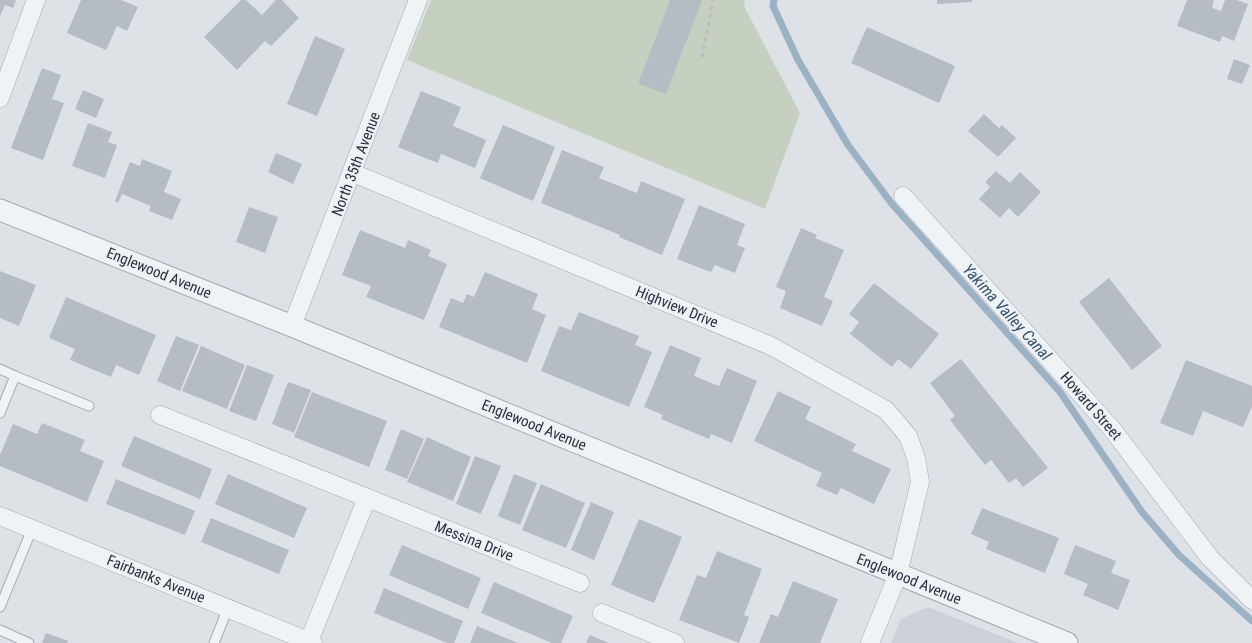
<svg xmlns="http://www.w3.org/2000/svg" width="1252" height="643" font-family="'Roboto Condensed',sans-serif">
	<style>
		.built { fill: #ccd1d8 }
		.green { fill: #c5d0c0 }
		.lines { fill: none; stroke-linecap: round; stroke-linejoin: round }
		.stream { stroke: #9bb2c4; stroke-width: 7 }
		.building { fill: #b6bcc3 }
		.service-casing { stroke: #a4a9b0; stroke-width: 11 }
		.minor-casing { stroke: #a4a9b0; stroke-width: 19 }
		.tertiary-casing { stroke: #a4a9b0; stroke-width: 23 }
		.path { stroke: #b8bdc1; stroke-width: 3; stroke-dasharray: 4 4; stroke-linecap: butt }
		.service { stroke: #f0f3f5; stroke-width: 9 }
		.minor { stroke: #f0f3f5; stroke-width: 18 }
		.tertiary { stroke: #f0f3f5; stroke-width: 21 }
		.labels { text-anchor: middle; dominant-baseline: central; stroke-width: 4; stroke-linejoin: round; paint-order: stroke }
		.street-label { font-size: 15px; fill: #28313c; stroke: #edf1f4 }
		.water-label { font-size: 16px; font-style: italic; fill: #36536d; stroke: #edf1f4 }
	</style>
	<rect width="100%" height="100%" fill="#dee2e7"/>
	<polygon class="built" points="928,607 1018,643 891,643 901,619"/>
	<polygon class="green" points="431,0 745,0 744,6 800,113 765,209 407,60"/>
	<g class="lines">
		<polyline class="stream" points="774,0 773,6 798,60 848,145 892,204 1060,392 1142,512 1179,555 1252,621"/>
	</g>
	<g class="building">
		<polygon points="0,0 16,0 13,8 5,5 0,16"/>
		<polygon points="81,0 121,0 138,7 127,31 117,26 106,50 67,33"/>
		<polygon points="241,0 246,0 262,15 276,0 282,0 299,18 271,46 265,41 237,70 204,37"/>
		<polygon points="670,0 702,0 666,94 638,84"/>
		<polygon points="937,0 972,0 972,2 937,4"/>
		<polygon points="1187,0 1214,0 1212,8 1221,11 1225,0 1237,0 1248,4 1234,41 1222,36 1220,42 1177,26"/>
		<polygon points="867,27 955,66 939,103 851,63"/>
		<polygon points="315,36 345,49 317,116 287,104"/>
		<polygon points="1234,59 1250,65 1242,84 1227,79"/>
		<polygon points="42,68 61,75 52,99 64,103 43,160 11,148"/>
		<polygon points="83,90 104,99 96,118 75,109"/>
		<polygon points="421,91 461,107 453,126 486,140 475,168 441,154 438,163 398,147"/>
		<polygon points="984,114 999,128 1002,125 1016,138 998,157 968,131"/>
		<polygon points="88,123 112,132 108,142 117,145 105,178 72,166"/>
		<polygon points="503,125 555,147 533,201 480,178"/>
		<polygon points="562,150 604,167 599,178 637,193 641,181 685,199 662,255 619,237 620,235 541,203"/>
		<polygon points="276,153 302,164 293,184 268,172"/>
		<polygon points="142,159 172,171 164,192 181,199 172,220 149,211 151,206 122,194 118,203 115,201 130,162 140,166"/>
		<polygon points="996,171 1010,183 1020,172 1041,192 1018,217 1009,208 1000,218 979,199 990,187 985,182"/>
		<polygon points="699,205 745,224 737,245 745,248 735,273 715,265 711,272 677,259"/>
		<polygon points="249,207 278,217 265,253 236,242"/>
		<polygon points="801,228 817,235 815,238 844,250 824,297 833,301 822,326 780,308 786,291 776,287"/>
		<polygon points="360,230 405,248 408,240 431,250 428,256 447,264 424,320 366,297 371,286 342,275"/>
		<polygon points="0,271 36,285 19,326 0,318"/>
		<polygon points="485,272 538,294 532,309 546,315 527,363 439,327 451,298 463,303 467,294 474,297"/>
		<polygon points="1109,278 1162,346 1132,370 1079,302"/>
		<polygon points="874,283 939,334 911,369 898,359 892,367 850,334 859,322 849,314"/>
		<polygon points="66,297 156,335 139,375 116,365 111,377 70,360 75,349 49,338"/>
		<polygon points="579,312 639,336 635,345 652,352 629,407 541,371 559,326 571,330"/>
		<polygon points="176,336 199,345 180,391 157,381"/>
		<polygon points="670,345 701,358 694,376 719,386 727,368 757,381 732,443 711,434 709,439 661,419 663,415 644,407"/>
		<polygon points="201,346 245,365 227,409 182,391"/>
		<polygon points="961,359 1048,468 1023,487 1016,478 1009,483 991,460 985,465 950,420 955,416 930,383"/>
		<polygon points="1186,360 1252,386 1252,406 1243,427 1203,411 1193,436 1160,423"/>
		<polygon points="247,365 274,375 256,421 229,411"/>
		<polygon points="288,382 311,390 294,433 272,424"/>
		<polygon points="778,391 811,407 805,419 856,444 852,451 891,469 874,504 841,488 837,495 816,486 822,473 754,441"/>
		<polygon points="312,392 387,421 369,467 294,437"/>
		<polygon points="42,423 85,440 80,451 104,461 87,502 0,466 0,455 13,424 37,434"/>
		<polygon points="401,429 424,439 407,479 385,470"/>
		<polygon points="134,436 212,469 200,499 121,466"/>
		<polygon points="427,437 471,457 453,501 407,482"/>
		<polygon points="475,456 501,466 481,514 456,504"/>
		<polygon points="228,474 307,508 294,538 215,504"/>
		<polygon points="514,474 537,483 520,525 498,516"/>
		<polygon points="116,479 195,511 185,535 106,504"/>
		<polygon points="541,484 585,503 566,548 522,530"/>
		<polygon points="591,502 614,512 594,560 571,550"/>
		<polygon points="982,508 1059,538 1045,573 986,549 989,542 971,534"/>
		<polygon points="211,518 289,550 279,574 201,542"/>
		<polygon points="639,519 682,537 654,603 611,585"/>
		<polygon points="402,545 481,578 468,609 389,575"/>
		<polygon points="1075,545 1116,561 1111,573 1130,580 1118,610 1083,595 1088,584 1064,574"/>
		<polygon points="717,551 762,569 744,615 749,617 739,643 679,620 697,575 706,578"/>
		<polygon points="793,581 838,599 820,643 759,643 771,614 778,617"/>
		<polygon points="494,582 573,616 561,643 552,643 481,613"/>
		<polygon points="384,588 463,621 454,643 447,643 374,613"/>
		<polygon points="477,626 518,643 470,643"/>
		<polygon points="46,633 68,641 67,643 42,643"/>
		<polygon points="590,635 609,643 586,643"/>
	</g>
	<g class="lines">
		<defs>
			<g id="service">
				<polyline points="0,369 15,376"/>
				<polyline points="0,413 15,376 89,406"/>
				<polyline points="0,607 32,529"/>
				<polyline points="0,630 29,643"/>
				<polyline points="214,643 228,608"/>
			</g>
			<g id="minor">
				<polyline points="0,98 36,0"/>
				<polyline points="353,173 771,346 886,410 908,436 916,458 920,482 898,574 870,643"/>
				<polyline points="903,196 1112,429 1210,558 1252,600"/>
				<polyline points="292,326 418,0"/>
				<polyline points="160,415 580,583"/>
				<polyline points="0,516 313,643"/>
				<polyline points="602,613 675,643"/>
				<polyline points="309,641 367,498"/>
			</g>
			<polyline id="tertiary" points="0,210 292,326 1067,643"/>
		</defs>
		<use href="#service" class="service-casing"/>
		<use href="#minor" class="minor-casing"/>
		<use href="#tertiary" class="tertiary-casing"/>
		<polyline class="path" points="702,57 713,0"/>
		<use href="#service" class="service"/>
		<use href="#minor" class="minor"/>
		<use href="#tertiary" class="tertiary"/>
	</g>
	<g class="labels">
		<g class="street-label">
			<text transform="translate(356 164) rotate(-69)">North 35th Avenue</text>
			<text transform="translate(159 273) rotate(22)">Englewood Avenue</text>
			<text transform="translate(677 307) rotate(22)">Highview Drive</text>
			<text transform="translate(1091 406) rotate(49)">Howard Street</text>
			<text transform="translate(534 425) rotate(22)">Englewood Avenue</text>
			<text transform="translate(474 541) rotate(22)">Messina Drive</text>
			<text transform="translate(156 579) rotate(22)">Fairbanks Avenue</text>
			<text transform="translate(909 579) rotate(22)">Englewood Avenue</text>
		</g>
		<g class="water-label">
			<text transform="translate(1007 312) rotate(48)">Yakima Valley Canal</text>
		</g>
	</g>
</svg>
